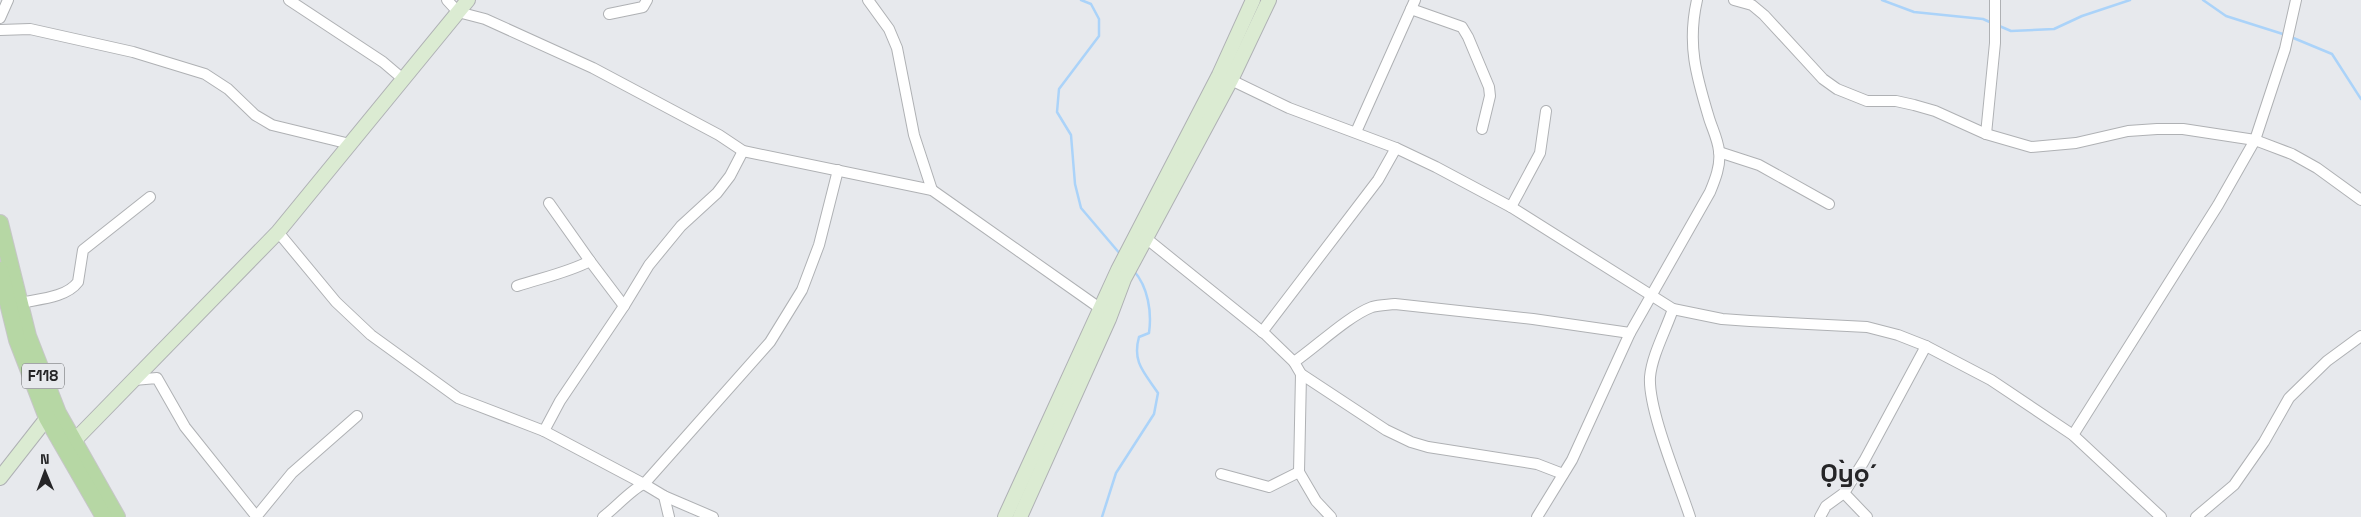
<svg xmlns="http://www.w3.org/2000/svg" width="2361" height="517" font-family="'Space Grotesk',sans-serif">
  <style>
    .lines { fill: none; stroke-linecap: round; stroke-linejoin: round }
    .stream { stroke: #abd3f9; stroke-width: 2.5 }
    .street-casing { stroke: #afb1b4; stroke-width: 12 }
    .secondary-casing { stroke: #afb1b4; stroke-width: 16 }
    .primary-casing { stroke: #c6c6c7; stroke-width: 18 }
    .street { stroke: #fff; stroke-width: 10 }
    .secondary { stroke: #dbebd2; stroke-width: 14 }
    .primary { stroke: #b6d7a4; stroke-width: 16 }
    .labels { text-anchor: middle; stroke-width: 5; stroke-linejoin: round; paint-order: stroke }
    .shield { fill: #e7e9ed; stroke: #5f6062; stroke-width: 1 }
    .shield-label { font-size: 15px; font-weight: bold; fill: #252527 }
    .town-label { font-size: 26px; font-weight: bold; fill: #252527; stroke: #e7e9ed }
  </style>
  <rect width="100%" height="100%" fill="#e7e9ed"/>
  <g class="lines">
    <g class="stream">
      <polyline points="1081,0 1091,4 1099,19 1099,36 1059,89 1057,112 1071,135 1075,184 1081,208 1121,255"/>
      <polyline points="1882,0 1914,12 1983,19 1992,23"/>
      <polyline points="2203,0 2226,16 2286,35"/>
      <polyline points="1997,25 2011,31 2054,29 2082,16 2130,0"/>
      <polyline points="2291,37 2332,54 2361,99"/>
      <path d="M1102,517L1116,473L1154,414L1158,393C1144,372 1132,362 1139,337L1149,333C1152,312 1148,287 1134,271"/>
    </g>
    <g class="street-casing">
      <g id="street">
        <polyline points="289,0 383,62 403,79"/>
        <polyline points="447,0 458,12 485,19 593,68 719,135 743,151 932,190 1101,309"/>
        <polyline points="868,0 889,29 897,48 914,135 932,190"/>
        <polyline points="1734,0 1752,5 1764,15 1823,79 1837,89 1867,101 1896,101 1914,105 1935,111 1986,134 2031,147 2076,143 2128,131 2157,129 2183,129 2255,140 2292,154 2317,168 2361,200"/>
        <polyline points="1411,9 1462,27 1468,37 1489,87 1490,96 1482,129"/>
        <polyline points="609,14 643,7 647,0"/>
        <polyline points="0,18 8,0"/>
        <polyline points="0,30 30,29 133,52 205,74 228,89 255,115 272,125 350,144"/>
        <polyline points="1231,80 1289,108 1396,148 1436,167 1511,207 1673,309 1722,319 1750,321 1867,327 1898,335 1926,346 1991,380 2073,435 2161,517"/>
        <polyline points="1356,132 1415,0"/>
        <polyline points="1986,134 1995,43 1995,0"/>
        <polyline points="1719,152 1759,165 1829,204"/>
        <polyline points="549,203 590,261"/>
        <polyline points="1511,207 1540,153 1546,111"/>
        <polyline points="278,232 336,302 371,335 458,398 544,431 644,484 664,496 713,517"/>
        <polyline points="1147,239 1265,334 1294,362 1301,374 1386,430 1411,442 1428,447 1537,464 1563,474"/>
        <path d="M517,286C541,278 567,273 590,261L624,306"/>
        <path d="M20,303C38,299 66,298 78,282L83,250L150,197"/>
        <path d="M1673,309C1666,330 1652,355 1650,377C1648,410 1679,483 1690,517"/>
        <polyline points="1262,332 1378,180 1396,148"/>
        <path d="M1294,362C1316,347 1348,316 1372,307C1379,305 1387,305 1395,304L1533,319L1630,333"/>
        <polyline points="1301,374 1299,472 1316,501 1331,517"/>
        <polyline points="134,380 157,378 185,427 256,516"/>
        <polyline points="544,431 560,401 624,306 649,265 681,226 717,193 730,176 743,151"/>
        <polyline points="2073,435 2218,205 2255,140 2285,49 2296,0"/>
        <polyline points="1221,474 1269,487 1299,472"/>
        <polyline points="1844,493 1867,517"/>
        <polyline points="664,496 669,517"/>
        <polyline points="256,517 292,473 357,416"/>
        <path d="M603,517C614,509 634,487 644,484L770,342L802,290L819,245L838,170"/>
        <path d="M1537,517L1572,460L1630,333L1710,192C1715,180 1721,165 1719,151C1718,140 1712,128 1709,118C1696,75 1687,44 1697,0"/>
        <polyline points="1820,517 1826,506 1844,493 1864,461 1926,346"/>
        <polyline points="2196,517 2234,485 2264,442 2289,398 2327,361 2361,336"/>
      </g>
    </g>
    <g class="secondary-casing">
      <g id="secondary">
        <polyline points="74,441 278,232 468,0"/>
        <polyline points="0,478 47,418"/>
        <polyline points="1005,517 1118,270 1219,75 1253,0"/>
        <polyline points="1020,517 1109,319 1124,279 1231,80 1269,0"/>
      </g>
    </g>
    <g class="primary-casing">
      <g id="primary">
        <polyline points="0,223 28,336 58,413 117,517"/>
        <polyline points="0,270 17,340 47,418 104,517"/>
      </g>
    </g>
    <use href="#street" class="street"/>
    <use href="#secondary" class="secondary"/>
    <use href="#primary" class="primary"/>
  </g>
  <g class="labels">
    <rect class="shield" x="22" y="363.5" width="42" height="25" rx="4"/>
    <g class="shield-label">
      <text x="43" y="381">F118</text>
    </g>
    <g class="town-label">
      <text x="1845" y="482">Ọ̀yọ́</text>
    </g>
  </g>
  <g transform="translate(45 472) rotate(359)" stroke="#e7e9ed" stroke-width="4" paint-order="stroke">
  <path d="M0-4L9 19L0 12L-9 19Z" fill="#252527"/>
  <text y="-8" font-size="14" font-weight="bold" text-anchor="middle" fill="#252527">N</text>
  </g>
</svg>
